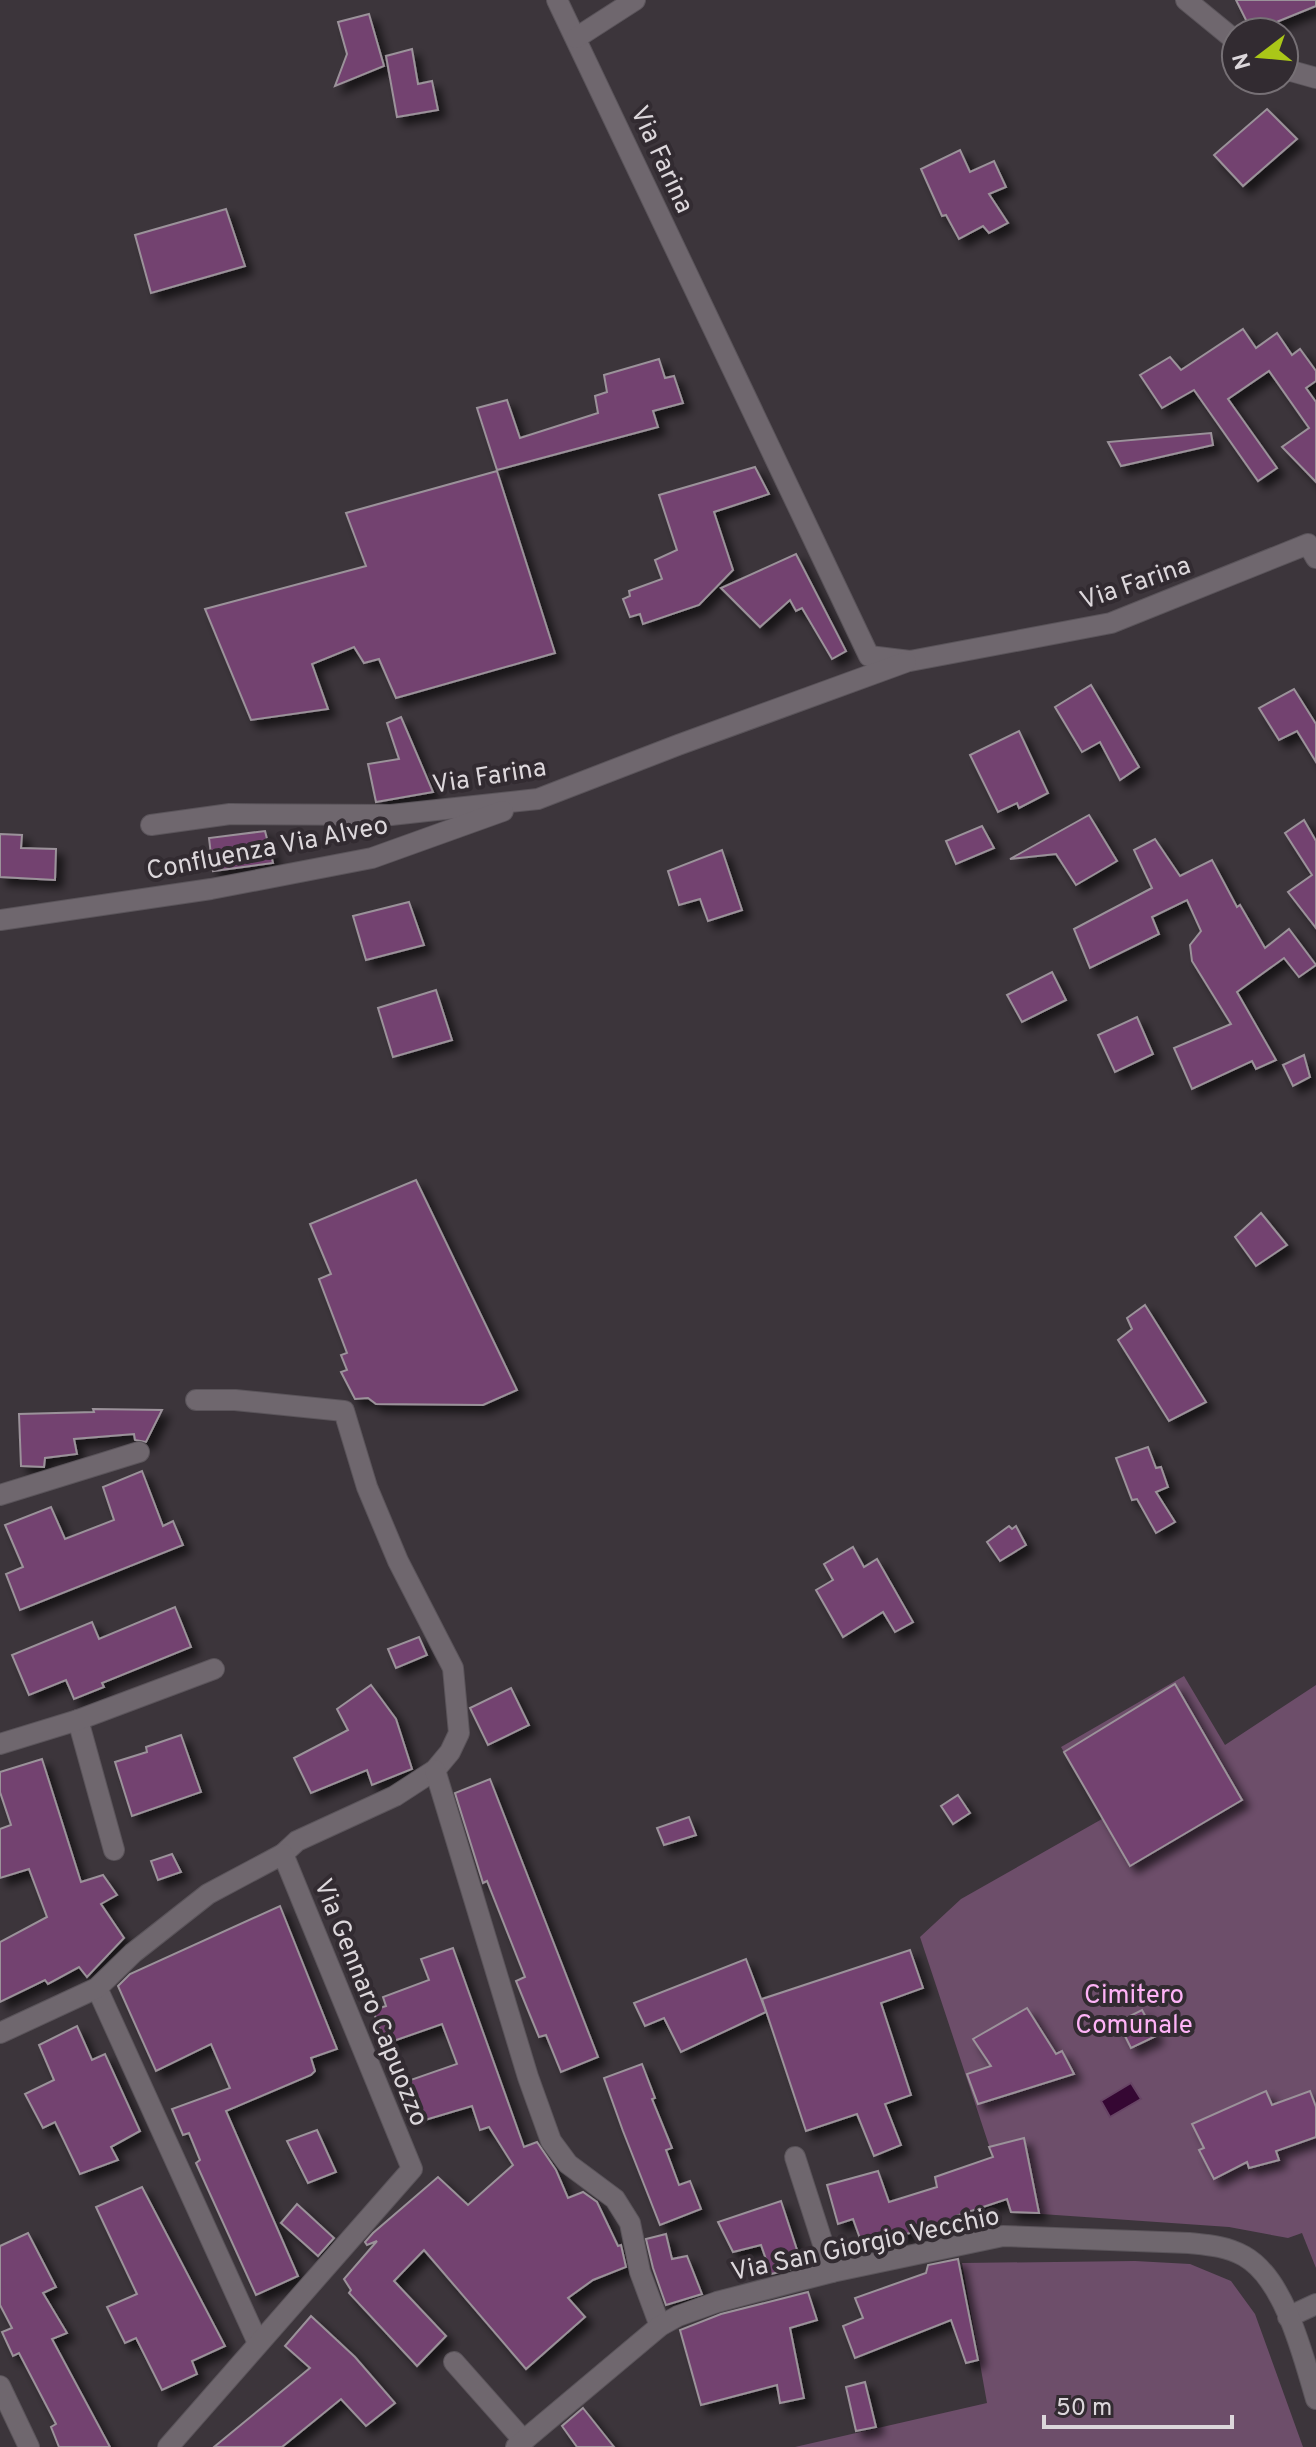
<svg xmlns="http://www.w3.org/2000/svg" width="1316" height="2447" font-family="Overpass,sans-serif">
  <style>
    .green { fill: #6d4e6a }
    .water { fill: #350733; stroke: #674565; stroke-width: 2 }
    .building { fill: #73426f; stroke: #9b929a; stroke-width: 2; filter: url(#shadow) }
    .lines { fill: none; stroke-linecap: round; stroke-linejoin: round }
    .minor-casing { stroke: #5a545a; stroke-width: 22 }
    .minor { stroke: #6f676e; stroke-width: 20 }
    .labels { text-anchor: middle; stroke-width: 8; stroke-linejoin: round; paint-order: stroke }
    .street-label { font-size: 26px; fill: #dcd7db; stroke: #322b31 }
    .park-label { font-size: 26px; fill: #feb3f7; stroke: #322b31 }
  </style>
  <defs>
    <filter id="shadow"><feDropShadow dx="7" dy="7" stdDeviation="4" flood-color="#0009"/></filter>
  </defs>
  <rect width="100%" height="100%" fill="#3c353b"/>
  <g class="green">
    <polygon points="1184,1676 1225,1745 1316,1685 1316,2268 1302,2233 1288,2238 1229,2227 1011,2212 920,1937 961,1899 1102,1819 1061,1747"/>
    <polygon points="1135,2261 1190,2264 1231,2281 1255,2314 1303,2447 795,2447 987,2403 962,2263"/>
  </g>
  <polygon class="water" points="1131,2083 1141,2099 1110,2117 1101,2101"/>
  <g class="building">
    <polygon points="1236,0 1316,0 1316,6 1252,32"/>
    <polygon points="369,14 384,66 335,86 347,54 338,22"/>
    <polygon points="412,49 418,84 432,81 438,110 397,117 386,56"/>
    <polygon points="1267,109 1297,139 1243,186 1214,155"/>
    <polygon points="960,150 970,172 994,161 1006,187 989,194 1008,223 989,233 983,226 959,239 946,215 942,216 921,169"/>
    <polygon points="226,209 245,266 151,293 135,235"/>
    <polygon points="1243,329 1256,348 1277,333 1292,355 1300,349 1316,371 1316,381 1306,388 1316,402 1316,482 1282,447 1309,428 1269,371 1228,399 1277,468 1258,481 1194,390 1162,408 1140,375 1170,357 1181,370"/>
    <polygon points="659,359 665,378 674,376 683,403 653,411 658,427 497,470 477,408 507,400 520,438 598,413 595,396 607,392 604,375"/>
    <polygon points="1211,433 1213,445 1121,466 1108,442"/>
    <polygon points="755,467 769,494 714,512 733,570 699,605 643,624 640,614 630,617 623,599 630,596 629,591 662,579 655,560 677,550 659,495"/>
    <polygon points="497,471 555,653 396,698 379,659 364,663 354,647 312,664 328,709 251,720 205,609 366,566 346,513"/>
    <polygon points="796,554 846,651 832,659 802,608 796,611 790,600 760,627 721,588"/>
    <polygon points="1091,685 1139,767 1120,780 1100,742 1082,752 1055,707"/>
    <polygon points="1294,689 1316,724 1316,762 1297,731 1279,740 1259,708"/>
    <polygon points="401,717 433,792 376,802 368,764 399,759 387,723"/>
    <polygon points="1019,731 1048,793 1019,808 1017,803 998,812 970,755"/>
    <polygon points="1089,815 1117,861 1076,885 1056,854 1010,859"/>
    <polygon points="1304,820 1316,841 1316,928 1288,892 1312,875 1285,833"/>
    <polygon points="982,826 994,848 956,864 946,841"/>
    <polygon points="265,831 273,863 213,871 209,838"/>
    <polygon points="0,834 22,835 21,848 56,849 55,880 0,877"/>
    <polygon points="1155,839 1180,876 1212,860 1237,907 1240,905 1265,948 1289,929 1316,965 1299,977 1284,958 1237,992 1276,1060 1256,1069 1252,1061 1192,1089 1174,1048 1231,1024 1192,961 1190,945 1201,931 1187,900 1152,917 1159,934 1090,968 1074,929 1152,888 1134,850"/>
    <polygon points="722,850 742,910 708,921 700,899 679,905 668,871"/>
    <polygon points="409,902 424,945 366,960 353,916"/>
    <polygon points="1052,972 1066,1000 1022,1022 1007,995"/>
    <polygon points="436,990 452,1040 393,1057 378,1008"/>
    <polygon points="1137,1017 1153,1054 1115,1072 1098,1035"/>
    <polygon points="1304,1055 1310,1077 1293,1086 1283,1065"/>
    <polygon points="416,1180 517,1390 483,1405 376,1404 368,1398 355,1399 341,1372 347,1370 341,1355 347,1353 319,1279 331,1274 310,1224"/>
    <polygon points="1261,1213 1287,1245 1256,1266 1235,1237"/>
    <polygon points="1145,1305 1206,1402 1169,1421 1118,1340 1132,1329 1127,1318"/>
    <polygon points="93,1409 162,1410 146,1442 135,1440 134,1434 74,1439 77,1454 45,1458 44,1467 21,1466 19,1414 94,1412"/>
    <polygon points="1148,1447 1156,1468 1161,1467 1168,1487 1156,1492 1175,1522 1156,1533 1137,1499 1132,1500 1116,1458"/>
    <polygon points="142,1471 163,1526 173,1521 183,1545 20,1610 6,1574 23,1567 5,1525 51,1507 65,1539 114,1520 103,1487"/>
    <polygon points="1009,1526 1012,1529 1016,1526 1026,1545 1000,1561 987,1542"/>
    <polygon points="853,1547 864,1567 877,1559 913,1622 895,1632 883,1612 843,1637 816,1590 833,1580 824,1564"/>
    <polygon points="175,1607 191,1647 102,1683 104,1687 74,1699 66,1680 29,1695 12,1655 92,1622 99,1639"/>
    <polygon points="419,1637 427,1655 396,1668 388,1649"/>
    <polygon points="1175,1684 1242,1800 1130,1866 1064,1752"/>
    <polygon points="371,1685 396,1719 412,1769 372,1785 367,1770 311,1793 294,1758 348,1730 337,1709"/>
    <polygon points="511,1688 529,1725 488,1745 470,1708"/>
    <polygon points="181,1735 201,1792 132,1816 115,1762 147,1752 146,1747"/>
    <polygon points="42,1759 81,1882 103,1875 117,1895 101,1904 124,1938 87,1977 79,1967 48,1984 45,1980 0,2002 0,1942 47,1917 29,1869 0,1878 0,1829 11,1825 0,1792 0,1772"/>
    <polygon points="490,1779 598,2057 561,2072 546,2035 539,2037 516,1981 525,1977 487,1881 483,1883 455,1793"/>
    <polygon points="958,1795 970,1813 953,1824 941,1806"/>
    <polygon points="689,1817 696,1835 664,1845 657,1828"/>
    <polygon points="172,1854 181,1872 158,1880 151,1861"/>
    <polygon points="280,1906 337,2049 311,2058 315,2071 311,2075 226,2111 298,2276 256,2295 196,2163 200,2160 189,2133 183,2135 172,2109 230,2088 211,2044 156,2071 118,1986 130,1974"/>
    <polygon points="453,1948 524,2147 537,2142 556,2170 568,2198 583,2192 597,2202 618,2246 621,2245 626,2267 593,2280 568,2298 585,2317 526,2369 424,2250 394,2281 446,2336 417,2366 349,2293 351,2290 344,2279 377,2241 367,2245 365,2242 373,2233 438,2177 468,2205 513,2165 489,2127 480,2130 472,2106 425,2120 423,2114 411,2118 399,2084 457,2064 442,2024 385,2044 373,2010 386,2006 383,1997 429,1980 421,1959"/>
    <polygon points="910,1950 923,1988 881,2003 911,2095 885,2104 901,2145 874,2156 857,2114 806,2131 762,1999"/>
    <polygon points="746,1959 766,2012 681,2052 664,2018 645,2026 634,2003"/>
    <polygon points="1027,2008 1056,2054 1062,2051 1074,2074 978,2104 967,2074 991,2066 973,2039"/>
    <polygon points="1142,2010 1156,2036 1131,2048 1118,2022"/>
    <polygon points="77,2026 92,2060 105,2054 140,2131 111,2147 118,2160 80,2174 55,2122 43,2128 25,2094 54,2080 39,2045"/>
    <polygon points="642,2064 655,2098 652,2099 672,2148 666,2150 679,2185 690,2181 701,2209 660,2225 623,2131 604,2078"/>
    <polygon points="1266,2091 1272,2105 1310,2091 1316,2107 1316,2137 1276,2151 1279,2160 1249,2168 1247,2162 1214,2179 1199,2150 1204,2148 1192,2124"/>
    <polygon points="317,2130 336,2172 308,2183 287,2141"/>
    <polygon points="1024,2138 1039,2213 1011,2212 1007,2199 956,2216 959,2230 953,2233 934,2237 936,2227 862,2244 853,2219 838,2224 827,2185 878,2171 889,2202 937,2187 935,2177 993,2157 989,2147"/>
    <polygon points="142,2187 225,2346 192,2361 197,2374 162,2390 136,2338 125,2343 107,2307 137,2294 96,2207"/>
    <polygon points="781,2201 800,2259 800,2267 771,2274 761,2245 733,2252 718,2222"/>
    <polygon points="297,2204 334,2238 318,2256 281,2223"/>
    <polygon points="28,2233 56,2287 43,2293 67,2333 52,2339 110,2447 59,2447 51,2427 56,2424 19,2353 13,2356 2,2332 12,2328 0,2305 0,2246"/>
    <polygon points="666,2234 672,2259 687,2256 702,2294 666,2305 653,2268 646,2239"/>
    <polygon points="958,2259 978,2360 966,2363 951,2320 855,2358 843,2326 863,2318 855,2298 926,2273 928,2265"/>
    <polygon points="808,2292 817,2320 790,2328 804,2398 780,2403 777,2385 701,2405 680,2330 721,2314"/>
    <polygon points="311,2316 355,2357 395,2403 366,2426 341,2399 282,2447 214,2447 310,2368 285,2346"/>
    <polygon points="865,2382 876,2427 856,2431 846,2387"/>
    <polygon points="583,2408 614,2447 577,2447 562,2426"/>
  </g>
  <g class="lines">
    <g class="minor-casing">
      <g id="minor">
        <polyline points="557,0 869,656 910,661 1111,623 1308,544 1316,558"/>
        <polyline points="1186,0 1236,41"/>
        <polyline points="576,38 635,0"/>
        <polyline points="1284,69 1316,78"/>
        <polyline points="151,825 230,814 391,815 538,799 678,745 906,662"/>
        <polyline points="0,920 211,889 372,858 503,811"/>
        <polyline points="196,1400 235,1400 344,1411 367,1487 398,1561 453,1668 459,1733 450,1752 435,1770 395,1796 297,1841 283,1854"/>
        <polyline points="0,1495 139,1452"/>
        <polyline points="78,1720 114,1850"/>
        <polyline points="0,1744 78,1720 214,1669"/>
        <polyline points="435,1770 528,2077 551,2141 568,2164 615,2199 630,2223 640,2272 660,2326"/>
        <polyline points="97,1988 258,2343"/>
        <polyline points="0,2033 97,1988 133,1953 208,1894 283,1854 412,2169 168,2447"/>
        <polyline points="795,2157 832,2272"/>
        <polyline points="1288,2317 1316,2304"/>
        <polyline points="454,2362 524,2441"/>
        <polyline points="0,2386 29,2447"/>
        <path d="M516,2447L660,2326L678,2316L717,2302L832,2272L1003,2236L1189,2243C1208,2245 1226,2246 1244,2256C1285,2279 1303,2356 1316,2399"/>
      </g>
    </g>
    <use href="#minor" class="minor"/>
  </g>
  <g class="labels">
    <g class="street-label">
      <text transform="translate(663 159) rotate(65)" y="9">Via Farina</text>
      <text transform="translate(1135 582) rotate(-19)" y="9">Via Farina</text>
      <text transform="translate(489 775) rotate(-9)" y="9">Via Farina</text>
      <text transform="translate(267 847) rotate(-11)" y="9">Confluenza Via Alveo</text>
      <text transform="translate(372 2002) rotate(68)" y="9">Via Gennaro Capuozzo</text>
      <text transform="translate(865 2243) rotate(-12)" y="9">Via San Giorgio Vecchio</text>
    </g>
    <g class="park-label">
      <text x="1134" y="2003">Cimitero<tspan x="1134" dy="30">Comunale</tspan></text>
    </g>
  </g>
  <g transform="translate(1260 56) rotate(254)"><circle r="38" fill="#322b31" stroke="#767075" stroke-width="2"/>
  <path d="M0-6L14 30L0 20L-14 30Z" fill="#aac718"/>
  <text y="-12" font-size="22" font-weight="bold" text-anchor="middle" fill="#dcd7db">N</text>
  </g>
  <path d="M1044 2415v12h188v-12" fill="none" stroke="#dcd7db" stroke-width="4"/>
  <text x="1056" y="2415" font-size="24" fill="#dcd7db" stroke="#322b31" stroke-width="6" paint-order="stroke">50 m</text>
</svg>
